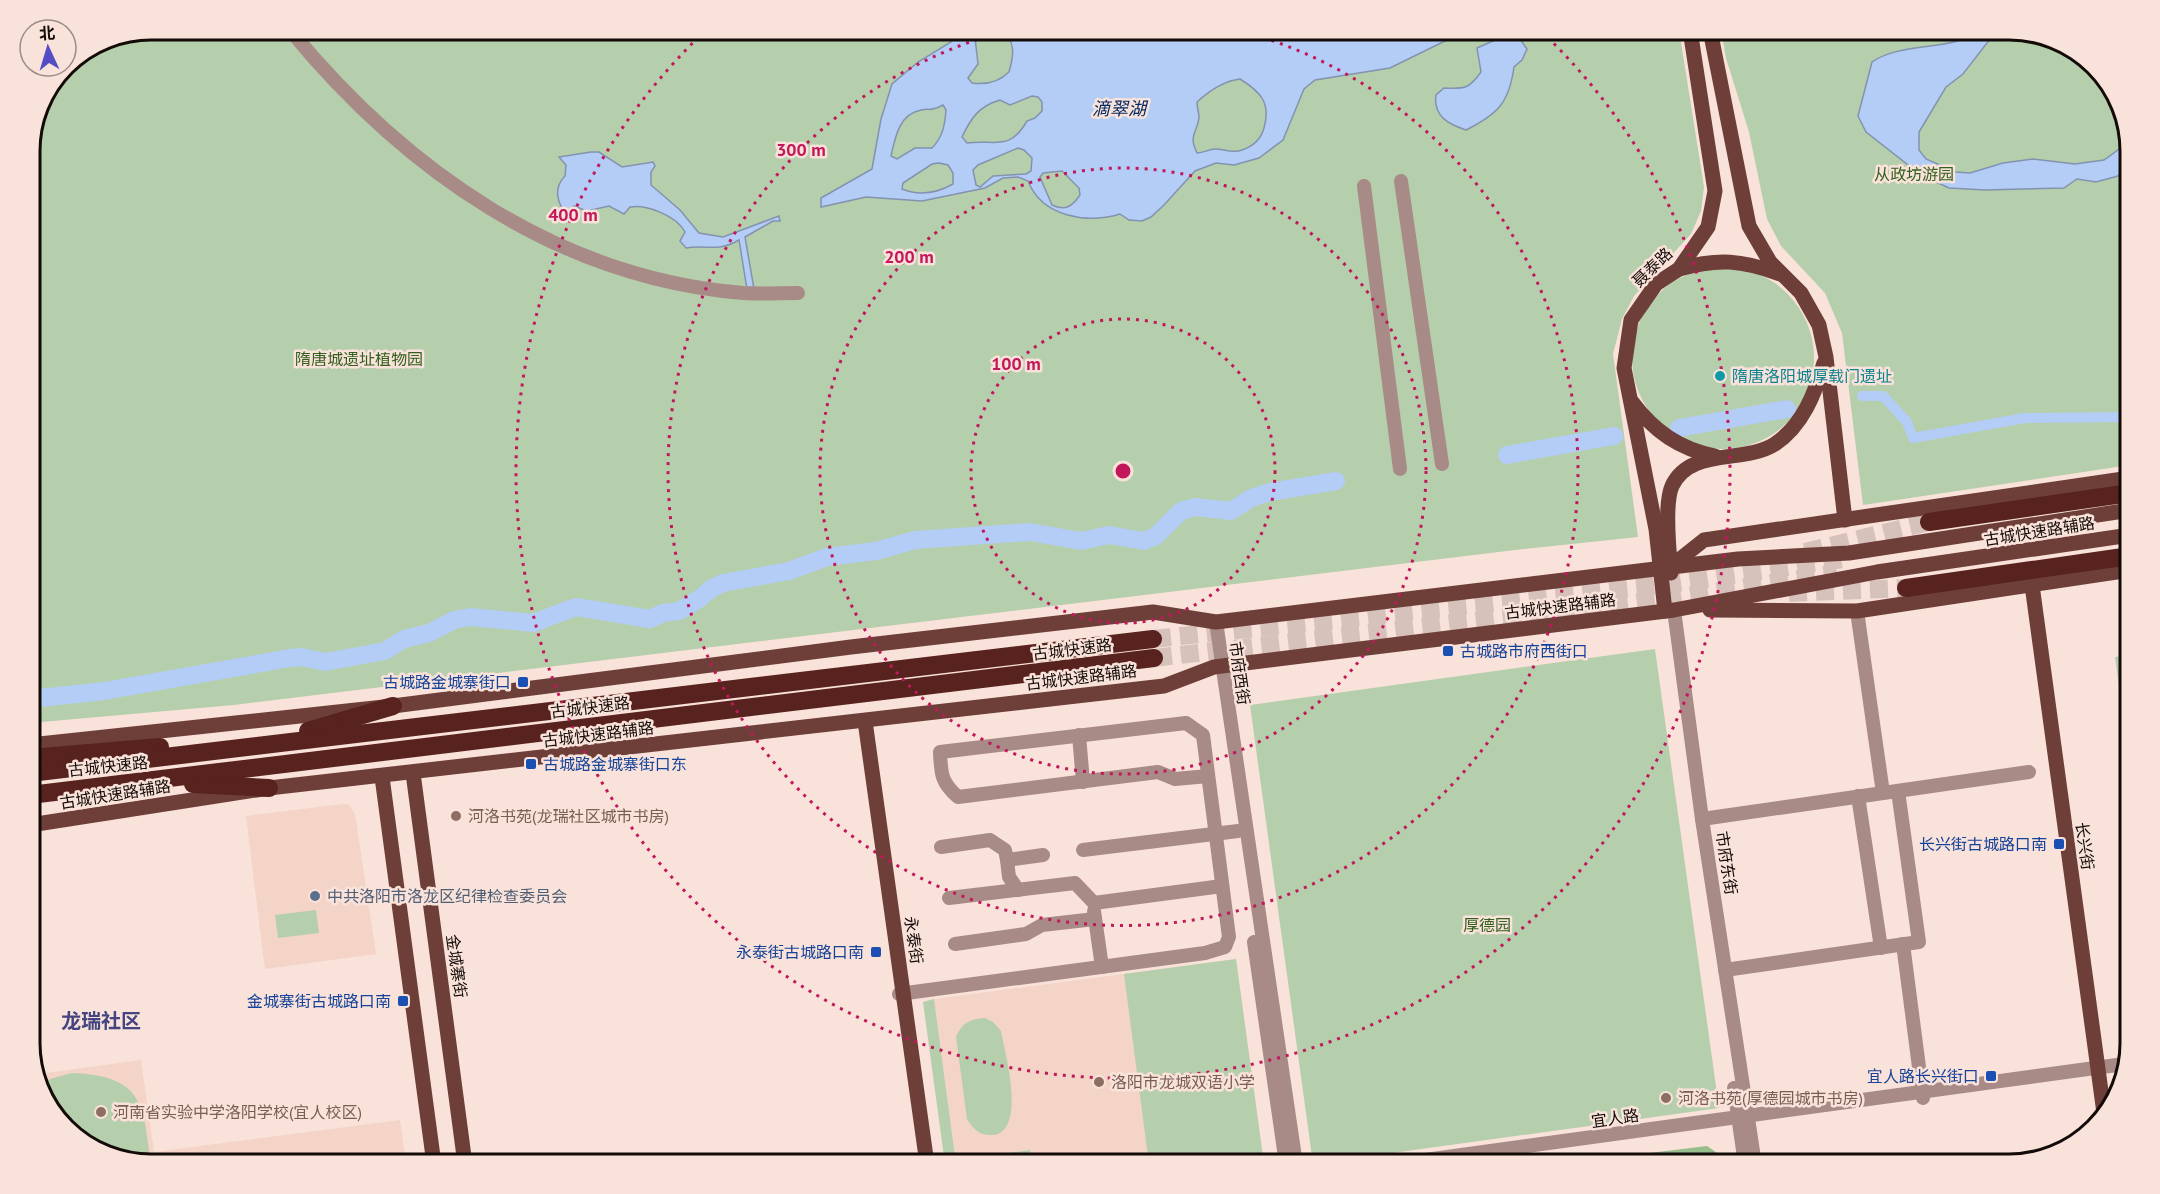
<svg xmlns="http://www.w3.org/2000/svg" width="2160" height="1194" font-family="'PT Sans','Noto Sans SC',sans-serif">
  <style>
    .built { fill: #f3d4c7 }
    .green { fill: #b5ceac }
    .forest { fill: #97bd8b }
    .water { fill: #b3cdf6; stroke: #8393af; stroke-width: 1.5; fill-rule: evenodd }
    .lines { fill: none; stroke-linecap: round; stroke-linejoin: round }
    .canal { stroke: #b3cdf6; stroke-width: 10 }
    .river { stroke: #b3cdf6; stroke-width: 18 }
    .highway-tunnel { stroke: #d6c2ba; stroke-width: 18; stroke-dasharray: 18 9; stroke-linecap: butt }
    .minor { stroke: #a88b87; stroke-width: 14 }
    .major { stroke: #6e3f39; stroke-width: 15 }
    .highway { stroke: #58231e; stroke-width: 18 }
    .ring { fill: none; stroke: #c2185b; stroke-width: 3; stroke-dasharray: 3 6 }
    .culture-dot { fill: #0f9aa8; stroke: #f9e2d9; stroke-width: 2 }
    .transit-dot { fill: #1a4fb4; stroke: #f9e2d9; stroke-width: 2 }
    .education-dot { fill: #8d6e63; stroke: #f9e2d9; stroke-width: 2 }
    .service-dot { fill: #5c6f8a; stroke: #f9e2d9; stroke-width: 2 }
    .labels { text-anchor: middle; stroke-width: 5; stroke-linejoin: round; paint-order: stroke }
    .park-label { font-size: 16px; fill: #32611f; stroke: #f9e2d9 }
    .street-label { font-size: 16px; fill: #130b08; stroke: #f9e2d9 }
    .culture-label { font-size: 16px; fill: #0d838f; stroke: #f9e2d9; text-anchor: start }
    .transit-label { font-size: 16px; fill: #164399; stroke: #f9e2d9; text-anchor: end }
    .education-label { font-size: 16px; fill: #785e54; stroke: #f9e2d9; text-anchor: start }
    .service-label { font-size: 16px; fill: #4e5e75; stroke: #f9e2d9; text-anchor: start }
    .water-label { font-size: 18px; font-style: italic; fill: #022962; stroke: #f9e2d9 }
    .quarter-label { font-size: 20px; font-weight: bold; fill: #434481; stroke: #f9e2d9 }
    .rim { fill: none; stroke: #130b08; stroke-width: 3 }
    .centre { fill: #c2185b; stroke: #f9e2d9; stroke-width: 3 }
    .ring-label { font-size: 18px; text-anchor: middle; font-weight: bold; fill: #c2185b; stroke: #f9e2d9; stroke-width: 5; stroke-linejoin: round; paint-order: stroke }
  </style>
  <rect width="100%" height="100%" fill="#f9e2d9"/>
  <g class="built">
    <polygon points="343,804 349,805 355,814 376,954 265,969 246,816"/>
    <polygon points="1236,959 1264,1164 956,1164 934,999"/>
    <polygon points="141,1060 154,1152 400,1120 406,1164 152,1164 91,1148 46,1103 38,1074"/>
  </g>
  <g class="green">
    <polygon points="152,30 1679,30 1704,187 1701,211 1691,234 1634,296 1622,319 1613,354 1638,537 1515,550 234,705 30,723 30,144 39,105 66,66 106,39"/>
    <polygon points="1721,30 2008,30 2069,46 2110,84 2130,144 2130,465 1863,505 1842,333 1825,293 1781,246 1767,219 1749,132 1726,58"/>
    <circle cx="1723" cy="358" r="91"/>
    <polygon points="1655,649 1719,1108 1313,1164 1250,705"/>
    <polygon points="2130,655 2130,770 2115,657"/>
    <polygon points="316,910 319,933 278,938 275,915"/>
    <polygon points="1236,959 1264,1164 1149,1164 1124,974"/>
    <polygon points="934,999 956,1164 945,1164 923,1002"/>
    <path d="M985,1018L993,1022L1001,1031C1005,1053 1027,1131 993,1135C980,1136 973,1129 967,1119L956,1037C962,1023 970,1019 985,1018Z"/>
    <path d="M72,1073C143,1076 143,1103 151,1164L91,1148L46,1103L41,1085L50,1079Z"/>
    <polygon points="1030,1150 1031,1164 1009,1164 1008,1153"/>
  </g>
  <polygon class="forest" points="1707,1146 1726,1159 1727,1164 1584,1164 1584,1161"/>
  <g class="water">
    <path d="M959,30H988L975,38L978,64L968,78L972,83C986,85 999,82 1009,72C1014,55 1016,41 1001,30H1477V33L1467,38L1453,37L1390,68L1315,80L1304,89L1283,140L1259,158L1234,165L1216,163L1195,171L1164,205L1151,217L1142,221L1129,220L1120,214C1087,224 1042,217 1028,181L1018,177L1003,178L985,188L922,201L866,197L821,207V198L872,169L881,119L892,84L918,62L951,42ZM1240,79C1261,92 1271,103 1264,128C1261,139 1254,146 1242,150C1232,154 1225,149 1215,149C1209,149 1204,153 1197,153C1188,134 1197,134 1199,118C1199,112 1197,108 1197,102C1209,91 1223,81 1240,79ZM1032,96L1038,97L1042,102V111L1035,118L1027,121C1009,152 996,139 967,143L962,137C971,118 979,106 1000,100L1010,105ZM943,105L946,110C945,124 943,137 932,148H915L897,159L891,156C895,138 899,114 921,110C931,108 930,112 943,105ZM1018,148L1024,150L1032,158L1031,171L1026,174L993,176L980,187L976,185L973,170L978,165ZM939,163L948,165L953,173V184C937,193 919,196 902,189L903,183L932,164ZM1062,171L1079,188L1080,195C1072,207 1065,211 1052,205L1040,177L1043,173Z"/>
    <path d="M1981,30H2008L2031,36L2001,34L1990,39L1963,74L1946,87L1919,132V150L1926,159L1956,172L1970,173L2003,163L2033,159L2075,164L2104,160L2129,142L2130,164L2118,176L2096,182L2077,179L2064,188L1985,190L1949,188L1921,175L1866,132L1858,116L1872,62C1902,41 1953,52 1981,30Z"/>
    <path d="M1509,39H1520L1527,49L1522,60L1514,67C1509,103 1498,114 1466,130C1448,124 1433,116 1436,95L1444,88C1465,89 1469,89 1481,72L1477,48L1495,40Z"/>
    <path d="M591,152H599L622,167L653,162L655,166L651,172V185L680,210L699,233L723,237L779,216L780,221H773L745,237L754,289H747L739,240C717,253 706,244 686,248L680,241L685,232C677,216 646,204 630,207L624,214L609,206L587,211L574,206L566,212L563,210C556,198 555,186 565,176L566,165L559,157Z"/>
  </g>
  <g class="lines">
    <polyline class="canal" points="1862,396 1883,396 1907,422 1913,438 2025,418 2130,417"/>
    <g class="river">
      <polyline points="1679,428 1787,409"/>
      <polyline points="1507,455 1614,436"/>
      <polyline points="30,699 104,691 290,658 302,657 325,662 385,651 404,639 429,633 454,620 471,617 533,623 576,607 650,619 663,613 679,611 699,599 712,588 723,583 789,571 827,557 876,551 915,540 1030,532 1081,541 1109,535 1144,541 1156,536 1181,511 1195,507 1231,511 1251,498 1270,492 1336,481"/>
    </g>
    <g class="highway-tunnel">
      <polyline points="1805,552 1929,522"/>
      <polyline points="1789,593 1906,588"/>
      <polyline points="1153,639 1677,583 1843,559"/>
      <polyline points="1154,658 1680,597 1837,573"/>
    </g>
    <g class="minor">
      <path d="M290,30C405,170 558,278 743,293C761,294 780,293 798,293"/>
      <polyline points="1401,181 1442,464"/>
      <polyline points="1364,186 1400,469"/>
      <polyline points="1674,610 1702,819 1755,1164"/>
      <polyline points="1857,611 1883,793"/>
      <polyline points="1216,622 1296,1164"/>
      <polyline points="1079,735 1083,782"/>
      <polyline points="1858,796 1881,948"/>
      <polyline points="1702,819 2029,772"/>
      <polyline points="941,847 990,840 1005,850 1007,860 1043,855"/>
      <polyline points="1083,850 1238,831"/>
      <polyline points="1007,860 1009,877 1018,890"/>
      <polyline points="949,898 1075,883 1094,903 1222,886"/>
      <polyline points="1094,911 1102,967"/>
      <polyline points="1254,942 1286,1164"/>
      <polyline points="955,944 1026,934 1042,925 1095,919"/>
      <polyline points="1903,944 1923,1098"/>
      <polyline points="1725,970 1919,942 1898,791"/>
      <path d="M899,994L1205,953L1225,947L1229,937L1203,735L1186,723L940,752C941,774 941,782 958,797L1158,772L1175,779L1208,776"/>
      <polyline points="1734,1088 1745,1164"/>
      <polyline points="1396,1164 2124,1064"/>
    </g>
    <g class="major">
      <polyline points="1710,30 1749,226 1770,262 1801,293 1819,325 1826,357 1845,520"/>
      <path d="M1679,269C1718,258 1742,260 1780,274"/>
      <path d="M1632,402C1654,431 1679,449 1715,456"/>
      <polyline points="1670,567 1704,540 2130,478"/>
      <path d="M1671,573C1669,552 1664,504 1672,486C1690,447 1744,464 1775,444C1803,425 1815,393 1824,363"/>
      <polyline points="2032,585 2104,1113"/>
      <polyline points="1710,610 1857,611 2130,570"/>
      <polyline points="1665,611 1656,529 1624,368 1631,320 1656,284 1679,269 1708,227 1715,191 1690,30"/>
      <polyline points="865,721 927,1164"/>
      <polyline points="30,745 393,706 851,647 1153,612 1216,622 1738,559 1849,553 2130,510"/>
      <polyline points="413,773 465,1164"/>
      <polyline points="382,777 434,1164"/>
      <polyline points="30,825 269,788 1164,686 1214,667 1674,610 1877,572 2130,535"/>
    </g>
    <g class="highway">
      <polyline points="1929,522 2130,493"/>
      <polyline points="1906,588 2130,556"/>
      <polyline points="308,731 393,706"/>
      <polyline points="30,758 160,747"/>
      <polyline points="30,773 1153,639"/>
      <polyline points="193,784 269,788"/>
      <polyline points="30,795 1154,658"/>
    </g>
  </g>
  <g class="ring">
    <circle cx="1123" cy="471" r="152"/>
    <circle cx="1123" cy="471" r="303"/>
    <path d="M1237 30A455 455 0 1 1 1009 30"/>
    <path d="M1541 31A607 607 0 1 1 705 31"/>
  </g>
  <circle class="culture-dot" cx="1720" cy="376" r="6"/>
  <g class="transit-dot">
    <rect x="1442" y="645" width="12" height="12" rx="3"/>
    <rect x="517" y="676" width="12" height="12" rx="3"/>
    <rect x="525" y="758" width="12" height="12" rx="3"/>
    <rect x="2053" y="838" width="12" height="12" rx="3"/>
    <rect x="870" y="946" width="12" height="12" rx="3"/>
    <rect x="397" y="995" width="12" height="12" rx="3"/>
    <rect x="1985" y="1070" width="12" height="12" rx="3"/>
  </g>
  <g class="education-dot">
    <circle cx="456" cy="816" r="6"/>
    <circle cx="1099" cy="1082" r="6"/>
    <circle cx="1666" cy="1098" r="6"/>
    <circle cx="101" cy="1112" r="6"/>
  </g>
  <circle class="service-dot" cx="315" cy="896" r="6"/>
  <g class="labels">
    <g class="park-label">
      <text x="1914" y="180">从政坊游园</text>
      <text x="359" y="365">隋唐城遗址植物园</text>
      <text x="1487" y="931">厚德园</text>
    </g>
    <g class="street-label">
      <text transform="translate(1652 267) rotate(-44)" y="6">聂泰路</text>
      <text transform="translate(2039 531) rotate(-9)" y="6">古城快速路辅路</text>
      <text transform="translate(1560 606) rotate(-7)" y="6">古城快速路辅路</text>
      <text transform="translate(1072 649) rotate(-7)" y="6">古城快速路</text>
      <text transform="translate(1240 673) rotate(82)" y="6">市府西街</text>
      <text transform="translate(1081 677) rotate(-7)" y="6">古城快速路辅路</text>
      <text transform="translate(590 707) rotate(-7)" y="6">古城快速路</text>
      <text transform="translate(598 734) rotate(-7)" y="6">古城快速路辅路</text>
      <text transform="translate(108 766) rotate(-6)" y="6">古城快速路</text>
      <text transform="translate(115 794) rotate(-9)" y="6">古城快速路辅路</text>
      <text transform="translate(2085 846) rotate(82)" y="6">长兴街</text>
      <text transform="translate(1727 863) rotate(81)" y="6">市府东街</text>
      <text transform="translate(914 940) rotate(82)" y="6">永泰街</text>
      <text transform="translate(457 966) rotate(82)" y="6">金城寨街</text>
      <text transform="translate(1615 1118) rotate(-8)" y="6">宜人路</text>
    </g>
    <g class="culture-label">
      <text x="1732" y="382">隋唐洛阳城厚载门遗址</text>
    </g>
    <g class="transit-label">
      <text x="1460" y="657" text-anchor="start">古城路市府西街口</text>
      <text x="511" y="688">古城路金城寨街口</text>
      <text x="543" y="770" text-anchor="start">古城路金城寨街口东</text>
      <text x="2047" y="850">长兴街古城路口南</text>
      <text x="864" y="958">永泰街古城路口南</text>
      <text x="391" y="1007">金城寨街古城路口南</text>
      <text x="1979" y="1082">宜人路长兴街口</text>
    </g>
    <g class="education-label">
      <text x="468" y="822">河洛书苑(龙瑞社区城市书房)</text>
      <text x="1111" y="1088">洛阳市龙城双语小学</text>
      <text x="1678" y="1104">河洛书苑(厚德园城市书房)</text>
      <text x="113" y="1118">河南省实验中学洛阳学校(宜人校区)</text>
    </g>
    <g class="service-label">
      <text x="327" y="902">中共洛阳市洛龙区纪律检查委员会</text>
    </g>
    <g class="water-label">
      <text x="1119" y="115">滴翠湖</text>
    </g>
    <g class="quarter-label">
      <text x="101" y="1028">龙瑞社区</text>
    </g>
  </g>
  <path d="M0 0H2160V1194H0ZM151 40H2009A111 111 0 0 1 2120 151V1043A111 111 0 0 1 2009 1154H151A111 111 0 0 1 40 1043V151A111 111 0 0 1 151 40Z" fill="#f9e2d9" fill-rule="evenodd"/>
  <path class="rim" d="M151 40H2009A111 111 0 0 1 2120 151V1043A111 111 0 0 1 2009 1154H151A111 111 0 0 1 40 1043V151A111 111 0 0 1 151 40Z"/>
  <circle cx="1123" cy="471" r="9" class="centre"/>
  <g class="ring-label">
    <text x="801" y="156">300 m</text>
    <text x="573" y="221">400 m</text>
    <text x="909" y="263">200 m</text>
    <text x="1016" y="370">100 m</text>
  </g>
  <g transform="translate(48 48) rotate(356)"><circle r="28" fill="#f9e2d9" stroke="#9d8c85" stroke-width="1.5"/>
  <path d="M0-4.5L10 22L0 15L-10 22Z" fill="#554dc5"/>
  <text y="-9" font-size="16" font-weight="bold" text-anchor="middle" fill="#130b08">北</text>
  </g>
</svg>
